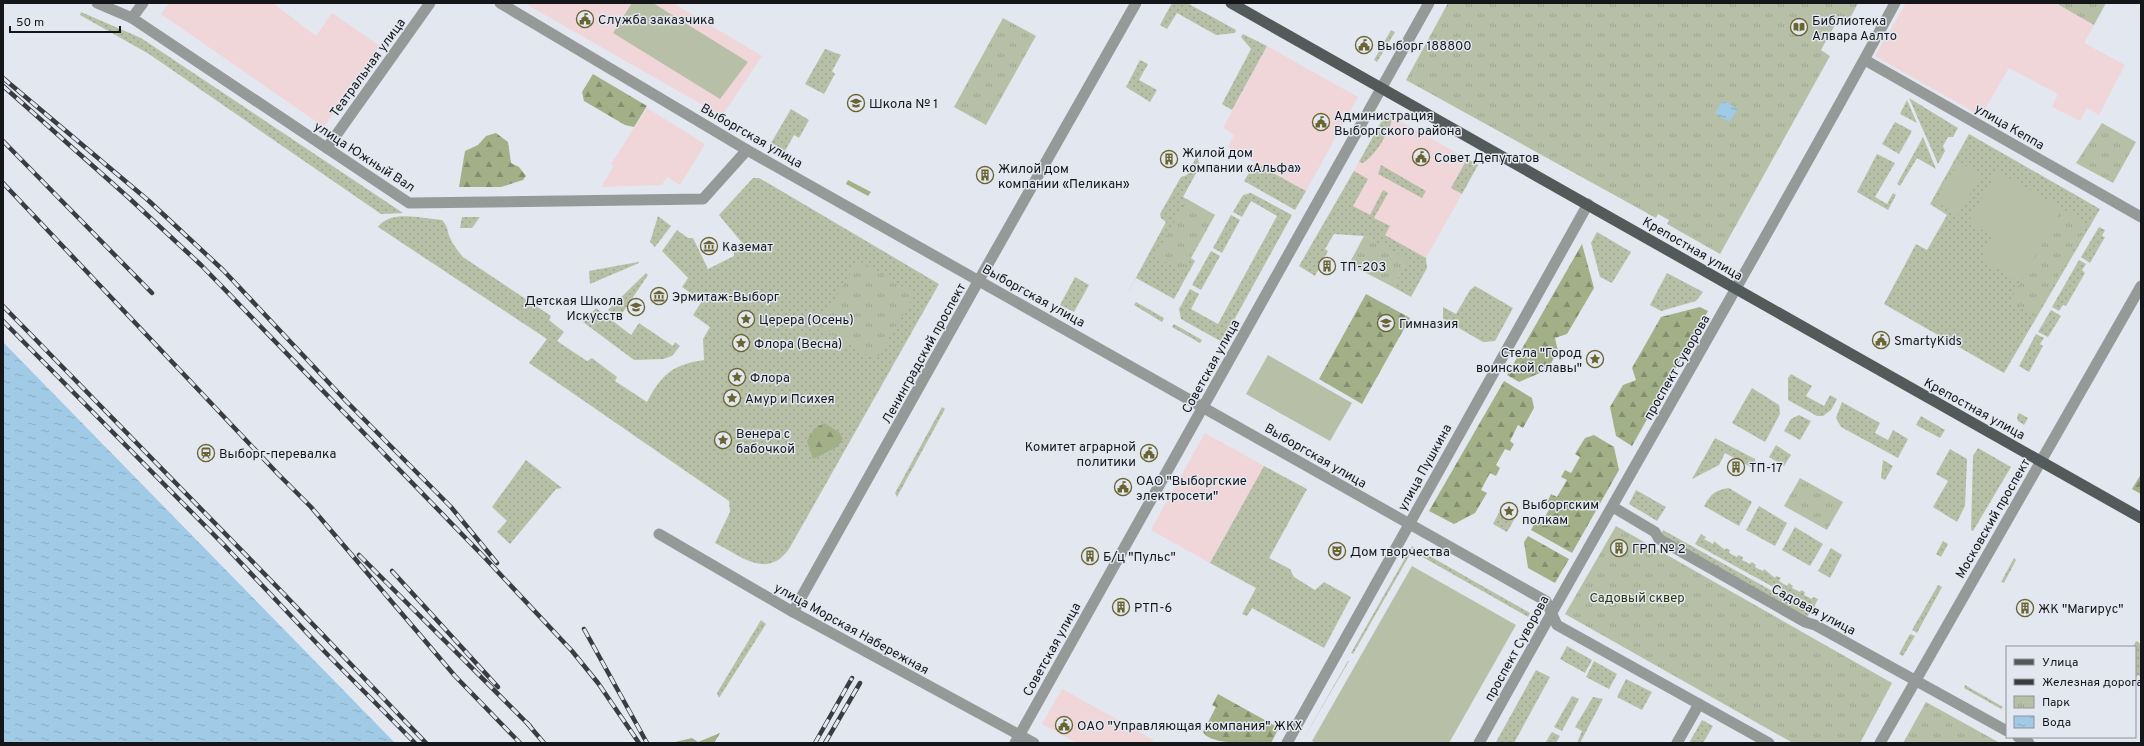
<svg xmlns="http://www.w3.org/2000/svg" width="2144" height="746" font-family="Overpass,sans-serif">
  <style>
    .commercial { fill: #f0d6d8 }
    .grass { fill: url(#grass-dots) }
    .forest { fill: url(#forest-firs) }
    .park { fill: url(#park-tufts) }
    .pitch { fill: #b7c0a7 }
    .water { fill: url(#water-ripples) }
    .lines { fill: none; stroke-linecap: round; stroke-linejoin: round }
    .minor { stroke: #959a99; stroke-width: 11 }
    .tertiary { stroke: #959a99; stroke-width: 11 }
    .primary { stroke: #525b59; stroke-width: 11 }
    .rail-casing { stroke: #3b3c40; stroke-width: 4.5 }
    .rail { stroke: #e3e7f0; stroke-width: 3; stroke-dasharray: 9; stroke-linecap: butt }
    .labels { text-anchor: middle; stroke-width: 3; stroke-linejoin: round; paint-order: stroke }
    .poi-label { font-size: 13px; fill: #151619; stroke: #e3e7f0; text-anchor: start }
    .street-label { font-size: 13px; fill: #151619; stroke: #e3e7f0 }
    .park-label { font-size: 13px; fill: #2c3809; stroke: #e3e7f0 }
  </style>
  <defs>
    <pattern id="grass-dots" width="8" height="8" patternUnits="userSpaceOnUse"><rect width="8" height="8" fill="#b7c0a7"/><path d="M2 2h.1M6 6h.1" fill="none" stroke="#9ca48f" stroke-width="1.8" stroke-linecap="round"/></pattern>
    <pattern id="forest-firs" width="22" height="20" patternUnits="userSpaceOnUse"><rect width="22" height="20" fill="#a2b088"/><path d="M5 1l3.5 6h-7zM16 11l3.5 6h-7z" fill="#838e6e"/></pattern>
    <pattern id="park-tufts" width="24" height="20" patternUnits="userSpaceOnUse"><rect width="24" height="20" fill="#b7c0a7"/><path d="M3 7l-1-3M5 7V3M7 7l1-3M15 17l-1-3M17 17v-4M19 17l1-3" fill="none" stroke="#9ca48f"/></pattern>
    <pattern id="water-ripples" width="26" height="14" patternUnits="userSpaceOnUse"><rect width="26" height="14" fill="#a0cae5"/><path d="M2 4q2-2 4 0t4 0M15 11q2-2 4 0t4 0" fill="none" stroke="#89adc4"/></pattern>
  </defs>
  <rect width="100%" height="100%" fill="#e3e7f0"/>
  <g class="commercial">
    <polygon points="169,3 273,3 316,36 332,13 380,46 324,127 161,14"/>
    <polygon points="524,3 673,3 762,56 722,116"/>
    <polygon points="1906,3 2059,3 2060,5 2094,25 2084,43 2125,65 2099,115 2087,108 2080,121 2052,107 2058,94 2009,68 1981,116 1875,56"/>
    <polygon points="1267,46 1358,97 1306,191 1231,149 1228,147 1234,135 1223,128"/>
    <polygon points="647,108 705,144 680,185 667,177 662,185 601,187 614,166 611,164"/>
    <polygon points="1386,113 1478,165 1426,258 1334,206"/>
    <polygon points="1205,433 1264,466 1210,563 1151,530 1170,495 1180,500 1181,497 1172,492"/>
    <polygon points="1062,689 1064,690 1154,740 1152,743 1077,743 1042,724"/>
  </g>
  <g class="grass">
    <polygon points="1172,3 1187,3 1236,30 1235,33 1216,35 1177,13 1167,29 1160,25"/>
    <polygon points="81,12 141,38 403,213 381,214 149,54 80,15"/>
    <polygon points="1391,30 1395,32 1377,62 1374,60"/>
    <polygon points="1243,34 1267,46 1232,110 1222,104 1251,49 1241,37"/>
    <polygon points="825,49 841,55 832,71 835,74 824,94 805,84"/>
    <polygon points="1140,60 1148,64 1139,80 1157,90 1150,102 1126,87"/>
    <polygon points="1909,98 1958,128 1953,137 1948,137 1943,146 1945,151 1938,164"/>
    <polygon points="1907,100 1917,123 1900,114"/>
    <polygon points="791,109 809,120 799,138 794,135 785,151 771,143"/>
    <path d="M1386,113L1393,117C1388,133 1377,154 1363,163L1359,162Z"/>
    <polygon points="1895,122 1912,131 1899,154 1882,144"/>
    <polygon points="1969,134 2100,209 2004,373 1884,304 1916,244 1927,250 1947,215 1930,204"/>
    <polygon points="1923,137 1936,169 1917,158 1900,186 1897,184"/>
    <polygon points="1877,154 1895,163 1875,197 1887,204 1893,193 1896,195 1888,210 1857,192"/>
    <polygon points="1197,156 1200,166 1183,197 1215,215 1191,258 1195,261 1174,299 1136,278 1126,296 1166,222 1161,218 1160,214 1181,177 1187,175"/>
    <polygon points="1467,159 1478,165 1462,194 1451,188"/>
    <polygon points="1255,163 1306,191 1295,210 1244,181"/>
    <polygon points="1381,165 1426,191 1422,198 1378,174"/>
    <polygon points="1354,171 1368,179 1353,206 1370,215 1383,190 1388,193 1374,218 1390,226 1385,235 1426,258 1427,268 1411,297 1393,287 1407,260 1364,236 1334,234 1325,249 1328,251 1315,276 1299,266"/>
    <path d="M753,178H759L773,186L939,284L789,549C767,580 741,556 715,543L730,512L729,501L529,363L547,339L378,227C391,209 423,219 442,220C448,226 447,231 450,238C453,245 458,251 463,257L551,316L549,320L564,332L557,341L587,361L592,358L617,377L615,381L647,402C662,374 672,365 704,360L703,339L710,327L693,315L702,301L682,287L688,278L662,251L677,230L688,238H693L708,269L734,256V250L743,244L719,215Z"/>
    <polygon points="1251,193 1292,215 1222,342 1181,319 1179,309 1190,289 1199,294 1191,309 1218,324 1277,216 1251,201 1242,217 1233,212 1243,195"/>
    <polygon points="1231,215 1240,220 1222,253 1213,248"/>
    <polygon points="658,216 671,226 655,247 650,242"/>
    <polygon points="462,217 480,217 472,228 460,228"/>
    <polygon points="2099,227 2105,230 2102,236 2105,237 2090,263 2081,257"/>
    <polygon points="1597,232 1631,252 1612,283 1600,277 1591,243"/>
    <polygon points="1211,251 1220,256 1201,290 1192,285"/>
    <polygon points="2079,260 2086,264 2082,270 2085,273 2066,306 2063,305 2059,311 2052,307"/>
    <polygon points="638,262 639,263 590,284 589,271"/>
    <polygon points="646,273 648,275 619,318 608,310"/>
    <polygon points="1667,273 1703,292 1696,301 1661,311 1650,305"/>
    <polygon points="1075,277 1089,285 1074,312 1060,305"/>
    <polygon points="1475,286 1513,308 1495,341 1483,342 1443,319 1443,307 1456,314 1470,290"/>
    <polygon points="1136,302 1164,318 1162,322 1134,305"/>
    <polygon points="596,308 631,335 639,323 673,346 675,342 680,346 672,356 663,359 634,360 583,322"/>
    <polygon points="2051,310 2061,316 2048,337 2038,332"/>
    <polygon points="1174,324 1202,340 1200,343 1172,327"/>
    <polygon points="2036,334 2044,338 2040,344 2043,346 2029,372 2019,366"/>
    <polygon points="1791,374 1812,386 1806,396 1824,406 1830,395 1837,399 1831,410 1823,416 1817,416 1788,400 1788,378"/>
    <polygon points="1752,388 1779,405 1780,414 1765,442 1732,423"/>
    <polygon points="1842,402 1880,423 1875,433 1888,440 1893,430 1908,439 1898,458 1841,427 1836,418"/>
    <polygon points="942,407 945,409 897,497 895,493"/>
    <polygon points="2019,413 2028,418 2024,425 2018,421 2017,417"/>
    <polygon points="1799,415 1811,421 1800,440 1784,431 1791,419"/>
    <polygon points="1921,416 1945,430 1940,438 1916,425"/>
    <polygon points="1715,438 1755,459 1756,463 1754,469 1725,453 1719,465 1692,479"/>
    <polygon points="1776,445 1791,455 1784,466 1769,457"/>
    <polygon points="1978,448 2011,467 1973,531 1971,530 1973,456"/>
    <polygon points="1950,449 1967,459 1965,506 1957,522 1933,507 1948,481 1936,474"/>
    <polygon points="526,460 562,488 556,489 510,544 497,532 507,521 492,507"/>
    <polygon points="1883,460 1893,466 1885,480 1881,478"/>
    <polygon points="1264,466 1307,489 1269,558 1290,569 1294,577 1315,590 1324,582 1351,597 1324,648 1252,608 1247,616 1242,614 1256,588 1210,563"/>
    <path d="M1729,488L1752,502L1739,526L1704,506C1711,494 1715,490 1729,488Z"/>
    <polygon points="1636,490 1666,507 1657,521 1629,504"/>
    <polygon points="1504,503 1519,511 1507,532 1493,524"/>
    <polygon points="1759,506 1787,523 1775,546 1746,530"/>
    <polygon points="1795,527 1823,544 1810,566 1782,550"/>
    <polygon points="1663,530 1810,612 1807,618 1661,535"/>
    <polygon points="1701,534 1706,537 1704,539 1713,544 1714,541 1725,550 1726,548 1730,550 1729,553 1737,557 1738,555 1743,557 1742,560 1750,564 1752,562 1756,565 1755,567 1763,571 1764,569 1775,578 1776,576 1781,578 1779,581 1787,586 1789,583 1793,586 1792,588 1800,592 1801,590 1805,592 1804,595 1812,599 1813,597 1818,599 1813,609 1695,544"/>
    <polygon points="1943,541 1948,544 1941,557 1936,554"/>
    <polygon points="1412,546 1530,613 1528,617 1412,551 1353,654 1351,653"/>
    <polygon points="1831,548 1842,555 1830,578 1818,571"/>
    <polygon points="2014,558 2016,560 2004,583 2001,582"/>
    <polygon points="1938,585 1942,587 1917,633 1912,630"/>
    <polygon points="761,620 766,624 719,698 717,693"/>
    <polygon points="1910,634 1915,636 1903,656 1899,654"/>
    <polygon points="2136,641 2141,644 2141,677 2138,675 2135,678 2135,647 2133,647"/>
    <polygon points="1567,646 1592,660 1585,673 1560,659"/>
    <polygon points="1348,661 1349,661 1301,743"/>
    <polygon points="1594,661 1617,674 1609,689 1586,677"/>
    <polygon points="1536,670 1550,677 1514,743 1496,742"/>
    <polygon points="1626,679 1652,692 1642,710 1617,697"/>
    <polygon points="1965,685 2003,707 2001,709 1964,688"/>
    <polygon points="1572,696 1579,699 1562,731 1554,727"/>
    <polygon points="1593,697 1603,699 1580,743 1577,743 1582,731 1575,727"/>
    <polygon points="1702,720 1713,726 1703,743 1689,743"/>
    <polygon points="1552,732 1560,736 1556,743 1545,743"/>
  </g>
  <g class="forest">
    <polygon points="593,74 647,106 634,127 625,125 584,101 582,92"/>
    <polygon points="496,133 508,142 511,163 519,167 526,176 523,180 501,187 459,187 465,151 478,145 486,136"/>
    <polygon points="848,180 871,192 868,196 846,184"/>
    <polygon points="1582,244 1594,288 1567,334 1555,338 1558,351 1547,370 1519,382 1507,375"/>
    <polygon points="1366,294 1410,318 1362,404 1319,379"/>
    <polygon points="1700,307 1708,311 1632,446 1616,436 1610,407 1623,385 1636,380 1632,368 1661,317"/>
    <polygon points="1504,381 1532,398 1534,408 1523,428 1518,425 1510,441 1514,444 1510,451 1505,449 1496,465 1500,468 1496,476 1490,473 1481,490 1487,493 1475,513 1454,524 1429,511"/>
    <polygon points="824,423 839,432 843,439 837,447 813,459 807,441 814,429"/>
    <polygon points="1594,435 1614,447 1619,470 1572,553 1531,530 1537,518 1542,521 1552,505 1547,502 1551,494 1557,497 1567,480 1561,477 1565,470 1571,473 1580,457 1575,454 1585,438"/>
    <polygon points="2141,474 2141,494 2132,489"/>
    <polygon points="1528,536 1569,559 1555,583 1528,568 1524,542"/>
    <path d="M1218,694L1279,728L1271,743C1255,743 1211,746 1203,732L1216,707L1212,705Z"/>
    <polygon points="720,733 714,743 675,742 692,738 698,742"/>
  </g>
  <g class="park">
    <polygon points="1448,3 1858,3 1849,20 1840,16 1821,50 1830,56 1720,254 1667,224 1669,220 1658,214 1656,218 1406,80"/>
    <polygon points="2059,3 2106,3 2094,25 2059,5"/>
    <polygon points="1003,18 1036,36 986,125 954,107"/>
    <polygon points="2102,123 2136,142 2113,183 2076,163"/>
    <polygon points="1187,199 1214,215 1182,271 1155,256"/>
    <polygon points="2062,208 2088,224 2035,317 2010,301"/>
    <polygon points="1364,236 1408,259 1393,287 1349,264"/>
    <polygon points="858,260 915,294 876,360 818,327"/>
    <polygon points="1800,478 1843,502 1827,530 1784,506"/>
    <polygon points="1616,526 1892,683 1860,743 1793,743 1565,614"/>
    <polygon points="1926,702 2000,743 1903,743"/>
  </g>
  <g class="pitch">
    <polygon points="632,3 653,3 748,62 720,99 613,33"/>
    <polygon points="1959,162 1981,175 1958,215 1935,201"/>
    <polygon points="1997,171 2062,208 2020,282 1980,259 1993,236 1968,222"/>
    <polygon points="1268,355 1352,403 1330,441 1246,394"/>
    <polygon points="1412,566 1516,625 1449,743 1316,743 1312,741"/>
  </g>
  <g class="water">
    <polygon points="1723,100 1738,109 1729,122 1715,113"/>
    <polygon points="3,342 40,380 395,743 3,743"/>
  </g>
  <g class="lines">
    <g class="minor">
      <polyline points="500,3 747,150"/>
      <polyline points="132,18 143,3"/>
      <polyline points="1865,60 2141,217"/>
      <polyline points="327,148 430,3"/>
      <polyline points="1613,507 1655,532 1659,539 1805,622 1815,625 2007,731"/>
      <polyline points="659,534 793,612 1034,743"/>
      <polyline points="793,612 979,280"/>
      <polyline points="2018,737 2029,743"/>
      <polyline points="1015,743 1429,3"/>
      <polyline points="1287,743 1588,204"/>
      <path d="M1479,743C1616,495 1760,252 1895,3"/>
      <polyline points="1677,743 1699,704"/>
    </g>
    <g class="tertiary">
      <polyline points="97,3 132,18 409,203 703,199 747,150 1546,601 1557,625 1769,743"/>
      <polyline points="979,280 1136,3"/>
      <polyline points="1880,743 2141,286"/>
    </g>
    <polyline class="primary" points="1231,3 2141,518"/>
    <g class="rail-casing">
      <g id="rail">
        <polyline points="3,78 149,201 223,270 346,401 451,507 497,563"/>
        <polyline points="3,86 129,198 201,265 485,558 572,651 598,683 639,743"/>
        <polyline points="3,141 152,293"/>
        <polyline points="3,183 278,474 311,507 455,676 520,743"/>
        <polyline points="3,306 284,594 426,743"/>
        <polyline points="3,321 224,545 325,652 415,743"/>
        <polyline points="359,555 530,726"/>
        <polyline points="392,571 498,687"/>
        <polyline points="584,629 647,743"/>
        <polyline points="527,723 544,743"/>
        <polyline points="815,743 852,678"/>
        <polyline points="825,743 860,683"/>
      </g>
    </g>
    <use href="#rail" class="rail"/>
  </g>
  <defs>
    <g id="civic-ring" transform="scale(0.9)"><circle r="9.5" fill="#e3e7f0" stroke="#6a6430" stroke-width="1.5"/><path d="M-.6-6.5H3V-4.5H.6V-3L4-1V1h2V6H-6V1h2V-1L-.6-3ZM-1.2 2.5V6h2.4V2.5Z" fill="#6a6430"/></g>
    <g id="library-ring" transform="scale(0.9)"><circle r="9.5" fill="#e3e7f0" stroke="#6a6430" stroke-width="1.5"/><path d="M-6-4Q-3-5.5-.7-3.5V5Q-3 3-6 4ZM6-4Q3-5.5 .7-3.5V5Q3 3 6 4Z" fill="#6a6430"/></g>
    <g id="school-ring" transform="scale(0.9)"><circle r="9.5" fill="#e3e7f0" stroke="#6a6430" stroke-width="1.5"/><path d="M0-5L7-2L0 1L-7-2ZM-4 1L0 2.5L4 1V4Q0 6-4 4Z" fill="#6a6430"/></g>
    <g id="building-ring" transform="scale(0.9)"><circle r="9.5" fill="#e3e7f0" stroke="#6a6430" stroke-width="1.5"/><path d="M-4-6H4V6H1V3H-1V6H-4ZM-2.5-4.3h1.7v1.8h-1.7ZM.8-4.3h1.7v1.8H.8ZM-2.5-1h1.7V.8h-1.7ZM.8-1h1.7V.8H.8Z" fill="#6a6430"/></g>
    <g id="museum-ring" transform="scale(0.9)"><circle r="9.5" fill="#e3e7f0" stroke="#6a6430" stroke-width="1.5"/><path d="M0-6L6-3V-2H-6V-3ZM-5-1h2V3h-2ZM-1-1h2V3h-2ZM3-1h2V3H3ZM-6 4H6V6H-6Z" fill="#6a6430"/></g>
    <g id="sight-ring" transform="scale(0.9)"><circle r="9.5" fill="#e3e7f0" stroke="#6a6430" stroke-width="1.5"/><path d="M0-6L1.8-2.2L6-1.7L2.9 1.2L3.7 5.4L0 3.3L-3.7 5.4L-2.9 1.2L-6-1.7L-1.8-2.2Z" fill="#6a6430"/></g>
    <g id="station-ring" transform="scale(0.9)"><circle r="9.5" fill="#e3e7f0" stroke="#6a6430" stroke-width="1.5"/><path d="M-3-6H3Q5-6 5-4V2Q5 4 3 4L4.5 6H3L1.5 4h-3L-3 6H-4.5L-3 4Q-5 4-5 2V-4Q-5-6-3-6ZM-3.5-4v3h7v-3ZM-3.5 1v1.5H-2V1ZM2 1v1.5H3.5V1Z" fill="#6a6430"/></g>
    <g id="theatre-ring" transform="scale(0.9)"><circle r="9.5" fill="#e3e7f0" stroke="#6a6430" stroke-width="1.5"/><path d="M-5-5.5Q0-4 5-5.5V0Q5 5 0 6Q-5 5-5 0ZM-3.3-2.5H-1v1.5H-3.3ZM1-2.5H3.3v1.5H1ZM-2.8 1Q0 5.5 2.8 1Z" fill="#6a6430"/></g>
  </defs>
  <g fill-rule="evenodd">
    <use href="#civic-ring" x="585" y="19"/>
    <use href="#library-ring" x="1799" y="27"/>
    <use href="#civic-ring" x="1364" y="45"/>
    <use href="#school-ring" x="856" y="103"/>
    <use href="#civic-ring" x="1321" y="122"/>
    <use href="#civic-ring" x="1421" y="157"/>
    <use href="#building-ring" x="1169" y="159"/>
    <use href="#building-ring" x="985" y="175"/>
    <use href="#museum-ring" x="709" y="246"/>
    <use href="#building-ring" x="1327" y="266"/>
    <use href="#museum-ring" x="659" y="296"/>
    <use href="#school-ring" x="636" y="307"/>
    <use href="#sight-ring" x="746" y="319"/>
    <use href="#school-ring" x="1386" y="323"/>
    <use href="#civic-ring" x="1881" y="340"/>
    <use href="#sight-ring" x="741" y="343"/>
    <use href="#sight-ring" x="1595" y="359"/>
    <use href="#sight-ring" x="737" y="377"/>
    <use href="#sight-ring" x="732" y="398"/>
    <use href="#sight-ring" x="723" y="440"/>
    <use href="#station-ring" x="206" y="453"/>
    <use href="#civic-ring" x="1149" y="453"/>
    <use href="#building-ring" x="1736" y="467"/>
    <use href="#civic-ring" x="1123" y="487"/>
    <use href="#sight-ring" x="1509" y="511"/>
    <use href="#building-ring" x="1619" y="548"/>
    <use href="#theatre-ring" x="1337" y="551"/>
    <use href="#building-ring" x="1090" y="556"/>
    <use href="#building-ring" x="1121" y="607"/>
    <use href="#building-ring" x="2025" y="608"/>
    <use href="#civic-ring" x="1064" y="725"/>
  </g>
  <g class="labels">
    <g class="poi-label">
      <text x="598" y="24">Служба заказчика</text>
      <text x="1812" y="25">Библиотека<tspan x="1812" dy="15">Алвара Аалто</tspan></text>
      <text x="1377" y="50">Выборг 188800</text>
      <text x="869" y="108">Школа № 1</text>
      <text x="1334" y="120">Администрация<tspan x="1334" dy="15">Выборгского района</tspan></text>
      <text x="1182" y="157">Жилой дом<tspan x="1182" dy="15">компании «Альфа»</tspan></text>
      <text x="1434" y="162">Совет Депутатов</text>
      <text x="998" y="173">Жилой дом<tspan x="998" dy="15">компании «Пеликан»</tspan></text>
      <text x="722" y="251">Каземат</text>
      <text x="1340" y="271">ТП-203</text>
      <text x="672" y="301">Эрмитаж-Выборг</text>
      <text x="623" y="305" text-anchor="end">Детская Школа<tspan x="623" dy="15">Искусств</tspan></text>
      <text x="759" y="324">Церера (Осень)</text>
      <text x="1399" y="328">Гимназия</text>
      <text x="1894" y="345">SmartyKids</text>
      <text x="754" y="348">Флора (Весна)</text>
      <text x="1582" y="357" text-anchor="end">Стела "Город<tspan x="1582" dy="15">воинской славы"</tspan></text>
      <text x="750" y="382">Флора</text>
      <text x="745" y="403">Амур и Психея</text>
      <text x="736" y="438">Венера с<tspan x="736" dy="15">бабочкой</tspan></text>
      <text x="1136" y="451" text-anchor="end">Комитет аграрной<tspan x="1136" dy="15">политики</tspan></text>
      <text x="219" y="458">Выборг-перевалка</text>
      <text x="1749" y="472">ТП-17</text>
      <text x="1136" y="485">ОАО "Выборгские<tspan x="1136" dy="15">электросети"</tspan></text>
      <text x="1522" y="509">Выборгским<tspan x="1522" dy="15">полкам</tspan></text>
      <text x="1632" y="553">ГРП № 2</text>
      <text x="1350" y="556">Дом творчества</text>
      <text x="1103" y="561">Б/ц "Пульс"</text>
      <text x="1134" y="612">РТП-6</text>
      <text x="2038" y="613">ЖК "Магирус"</text>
      <text x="1077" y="730">ОАО "Управляющая компания" ЖКХ</text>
    </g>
    <g class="street-label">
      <text transform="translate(367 67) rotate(-54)" y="5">Театральная улица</text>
      <text transform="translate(2010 126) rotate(30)" y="5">улица Кеппа</text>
      <text transform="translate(752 135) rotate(30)" y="5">Выборгская улица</text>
      <text transform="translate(365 156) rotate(33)" y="5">улица Южный Вал</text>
      <text transform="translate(1693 248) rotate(30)" y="5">Крепостная улица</text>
      <text transform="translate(1034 295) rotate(29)" y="5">Выборгская улица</text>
      <text transform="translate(923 353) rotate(-61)" y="5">Ленинградский проспект</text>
      <text transform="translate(1210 366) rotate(-61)" y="5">Советская улица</text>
      <text transform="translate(1676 367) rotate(-60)" y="5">проспект Суворова</text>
      <text transform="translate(1975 408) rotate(29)" y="5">Крепостная улица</text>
      <text transform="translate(1316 455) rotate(30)" y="5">Выборгская улица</text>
      <text transform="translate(1424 467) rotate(-61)" y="5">улица Пушкина</text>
      <text transform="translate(1992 518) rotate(-60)" y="5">Московский проспект</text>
      <text transform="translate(1814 609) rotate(28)" y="5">Садовая улица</text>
      <text transform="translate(852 628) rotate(29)" y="5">улица Морская Набережная</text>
      <text transform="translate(1516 648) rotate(-61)" y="5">проспект Суворова</text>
      <text transform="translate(1051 649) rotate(-61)" y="5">Советская улица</text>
    </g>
    <g class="park-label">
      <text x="1637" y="602">Садовый сквер</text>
    </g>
  </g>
  <rect width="2144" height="746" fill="none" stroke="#151619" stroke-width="8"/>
  <rect x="2006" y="646" width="130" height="92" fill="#e3e7f0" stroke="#91939a"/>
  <rect x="2014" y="659" width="20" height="6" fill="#525b59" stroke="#91939a"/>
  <text x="2042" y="666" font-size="12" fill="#151619">Улица</text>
  <rect x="2014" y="679" width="20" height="6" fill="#3b3c40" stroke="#91939a"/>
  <text x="2042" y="686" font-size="12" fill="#151619">Железная дорога</text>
  <rect x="2014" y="696" width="20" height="12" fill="url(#park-tufts)" stroke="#91939a"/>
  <text x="2042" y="706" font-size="12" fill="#151619">Парк</text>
  <rect x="2014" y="716" width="20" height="12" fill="url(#water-ripples)" stroke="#91939a"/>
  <text x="2042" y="726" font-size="12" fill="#151619">Вода</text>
  <path d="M10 26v6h110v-6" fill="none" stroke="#151619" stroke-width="2"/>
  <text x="16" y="26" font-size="12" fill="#151619" stroke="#e3e7f0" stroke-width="3" paint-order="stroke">50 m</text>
</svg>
